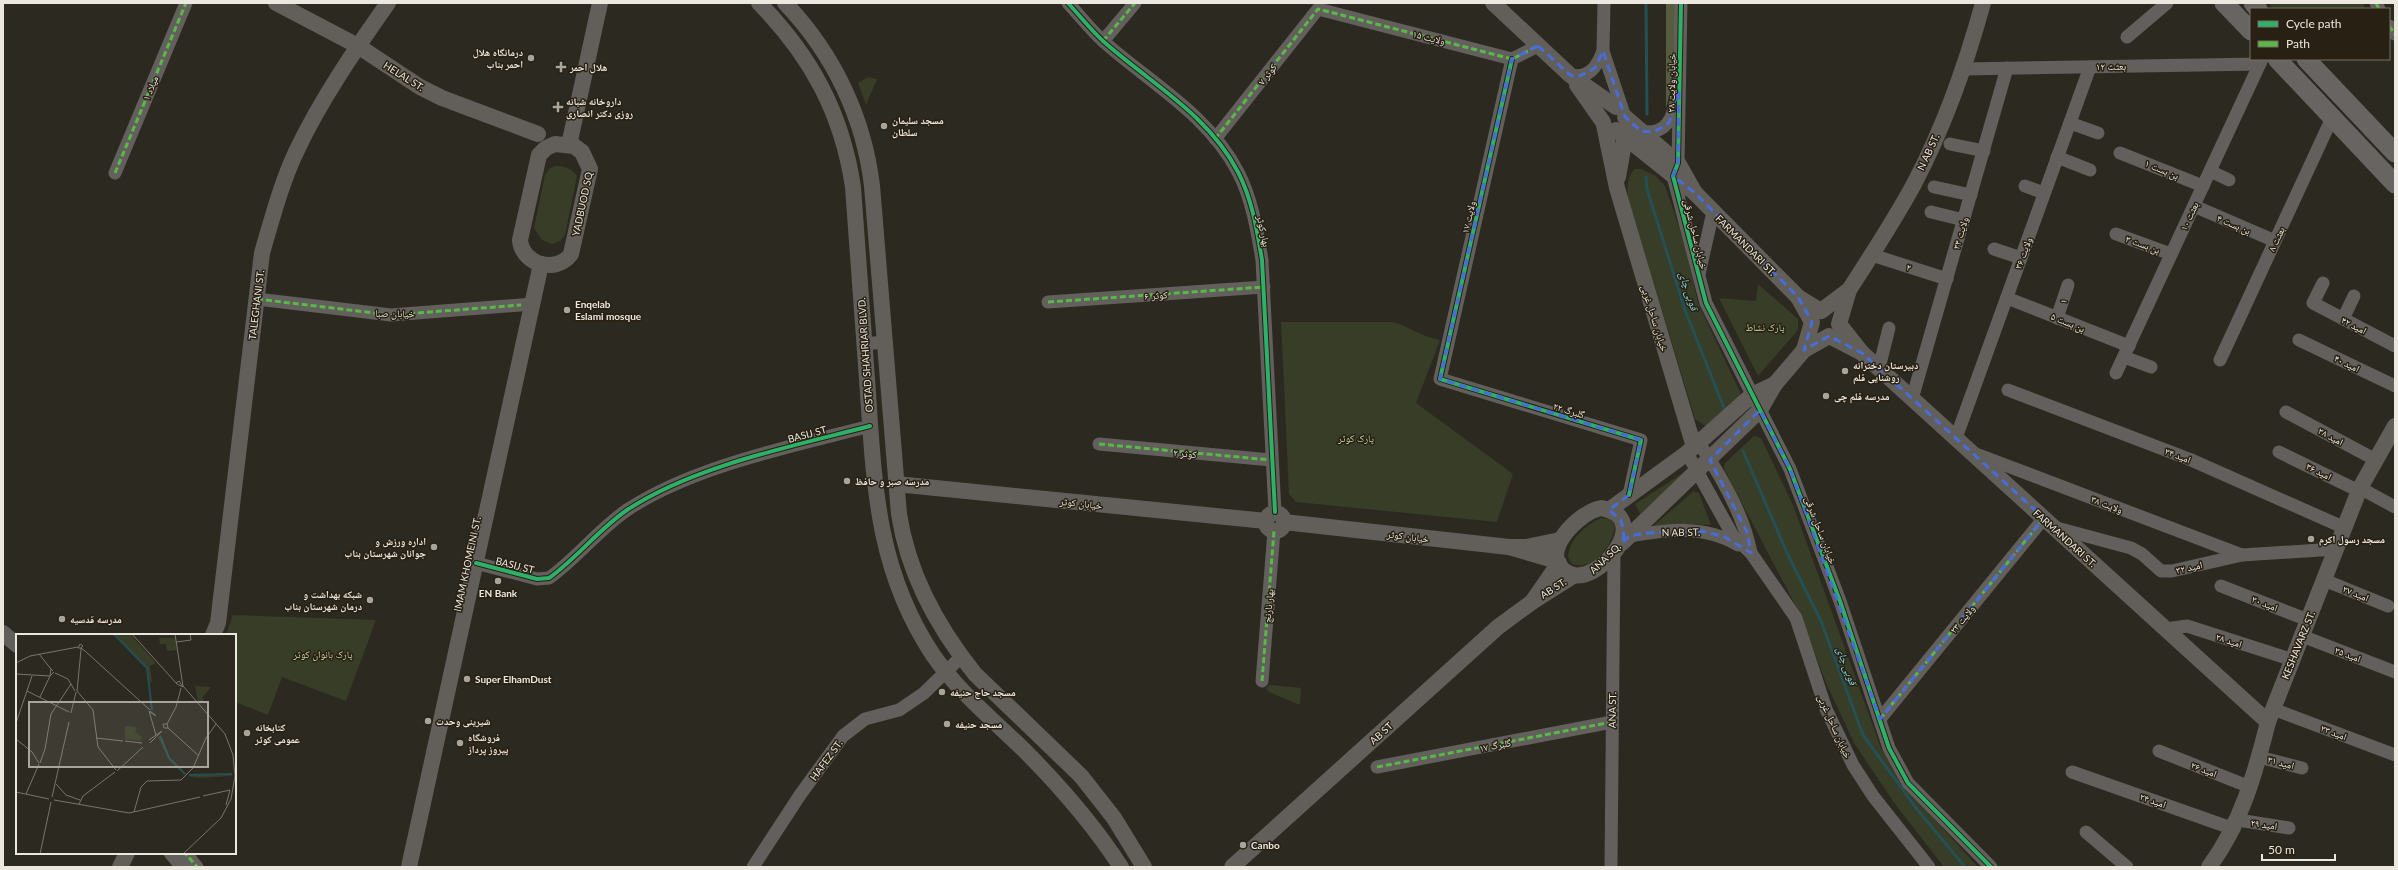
<svg xmlns="http://www.w3.org/2000/svg" width="2398" height="870" font-family="Lato,'Noto Naskh Arabic',sans-serif">
  <style>
    .green { fill: #373d26 }
    .forest { fill: #555d3e }
    .lines { fill: none; stroke-linecap: round; stroke-linejoin: round }
    .stream { stroke: #245055; stroke-width: 3 }
    .minor { stroke: #625f5c; stroke-width: 13 }
    .major { stroke: #625f5b; stroke-width: 16 }
    .highway { stroke: #686461; stroke-width: 19 }
    .quiet { stroke: #58b947; stroke-width: 3; stroke-dasharray: 6 3; stroke-linecap: butt }
    .cycleway-casing { stroke: #272013; stroke-width: 6 }
    .cycleway { stroke: #2db169; stroke-width: 4 }
    .marked { fill: none; stroke: #476dd9; stroke-width: 3; stroke-dasharray: 8 5; stroke-linejoin: round }
    .poi-dot { fill: #a9a59c; stroke: #272013; stroke-width: 1.5 }
    .labels { text-anchor: middle; stroke-width: 3; stroke-linejoin: round; paint-order: stroke }
    .street-label { font-size: 10px; fill: #ede8df; stroke: #272013 }
    .poi-label { font-size: 10px; font-weight: bold; fill: #ede8df; stroke: #272013; text-anchor: start }
    .park-label { font-size: 10px; fill: #c7da9d; stroke: #272013 }
    .water-label { font-size: 11px; font-style: italic; fill: #7ed2de; stroke: #272013 }
    .inset-river { fill: none; stroke: #245055; stroke-width: 2 }
    .inset-road { fill: none; stroke: #79756d; stroke-width: 1 }
    .view { fill: #a9a59c; fill-opacity: 0.15; stroke: #a9a59c; stroke-width: 2 }
    .inset-edge { fill: none; stroke: #ede8df; stroke-width: 2 }
  </style>
  <rect width="100%" height="100%" fill="#2c2921"/>
  <g class="green">
    <polygon points="2268,3 2364,3 2364,9 2273,9"/>
    <polygon points="868,77 877,79 866,105 858,83"/>
    <path d="M555,166C565,166 571,168 577,176L565,235L560,241L552,244L542,240L534,228L545,175L549,169Z"/>
    <path d="M1635,169H1641L1656,176L1665,186L1685,244L1698,303L1740,392V399L1709,425H1704L1695,419L1628,198C1627,188 1627,176 1635,169Z"/>
    <polygon points="1758,284 1798,319 1798,330 1758,376 1719,298 1756,301"/>
    <path d="M1281,322H1392C1409,326 1422,337 1440,340L1416,403L1513,474L1497,522L1296,502L1289,494Z"/>
    <polygon points="1754,436 1761,438 1793,505 1881,748 1919,802 1978,867 1944,867 1895,804 1854,743 1826,683 1800,614 1724,469 1725,463"/>
    <polygon points="1686,471 1640,514 1635,504"/>
    <polygon points="1694,491 1699,493 1711,525 1673,524 1651,528"/>
    <path d="M1601,518L1610,519L1615,525C1614,544 1593,572 1572,564L1568,557C1569,539 1586,525 1601,518Z"/>
    <polygon points="233,615 376,620 346,701 282,677 268,715 235,702 235,635 226,635"/>
    <polygon points="1269,685 1301,688 1300,705 1269,692 1266,688"/>
  </g>
  <polygon class="forest" points="1666,3 1677,3 1671,89 1666,108"/>
  <g class="lines">
    <g class="stream">
      <polyline points="1646,3 1647,114"/>
      <polyline points="1646,177 1647,189 1685,310 1724,408"/>
      <polyline points="1743,451 1789,557 1821,621 1863,735 1916,808 1965,867"/>
    </g>
    <g class="minor">
      <path d="M1068,3C1080,16 1091,30 1103,41C1150,83 1208,114 1238,172C1252,199 1257,230 1262,260L1275,512"/>
      <polyline points="1604,3 1603,51 1624,114"/>
      <polyline points="1681,3 1678,163 1673,176 1706,303 1790,469 1840,601 1889,748 1908,783 1991,867"/>
      <polyline points="2376,3 2379,9"/>
      <polyline points="2389,26 2395,34"/>
      <polyline points="2127,37 2167,3"/>
      <polyline points="1103,41 1135,3"/>
      <polyline points="1512,59 1440,379 1641,440 1629,495"/>
      <polyline points="1963,69 2260,64"/>
      <path d="M1570,75C1589,79 1597,67 1603,51"/>
      <polyline points="2070,123 2098,133"/>
      <path d="M1641,131C1661,135 1671,124 1675,105"/>
      <polyline points="1215,139 1318,9 1512,59 1538,46"/>
      <polyline points="1950,144 1984,151"/>
      <polyline points="2120,153 2203,186"/>
      <polyline points="2057,157 2090,170"/>
      <polyline points="2210,171 2229,180"/>
      <polyline points="115,173 186,3"/>
      <polyline points="2025,186 2044,193"/>
      <polyline points="1934,187 1971,195"/>
      <polyline points="2194,206 2275,241"/>
      <polyline points="1931,212 1964,220"/>
      <polyline points="2116,234 2171,254"/>
      <polyline points="1994,249 2021,258"/>
      <polyline points="1872,255 1947,279"/>
      <polyline points="1699,274 1713,212"/>
      <polyline points="2323,283 2313,303 2395,346"/>
      <polyline points="2007,298 2129,346"/>
      <polyline points="257,299 391,315 533,304"/>
      <polyline points="1048,302 1264,287"/>
      <polyline points="2057,318 2068,285"/>
      <polyline points="2343,319 2354,296"/>
      <polyline points="2299,340 2395,386"/>
      <polyline points="864,344 885,342"/>
      <polyline points="2124,357 2151,367"/>
      <polyline points="2220,360 2332,118"/>
      <polyline points="1879,368 1889,328"/>
      <polyline points="2116,373 2262,59"/>
      <polyline points="2008,390 2189,459 2345,528"/>
      <polyline points="1912,399 2007,68"/>
      <polyline points="2286,412 2376,460"/>
      <polyline points="1956,438 2090,67"/>
      <path d="M1699,443C1721,476 1744,515 1751,553"/>
      <polyline points="1099,444 1271,460"/>
      <polyline points="2279,452 2359,491"/>
      <polyline points="1687,453 1733,536 1751,553 1796,618 1826,709 1853,765 1873,796 1929,867"/>
      <polyline points="1976,454 2242,555"/>
      <polyline points="2360,488 2395,507"/>
      <polyline points="2053,527 2131,548 2142,554 2161,571 2172,571 2242,555 2336,549"/>
      <path d="M1629,536C1667,530 1704,524 1738,545"/>
      <path d="M476,563L537,579L549,578C577,558 599,529 627,510C693,466 793,446 870,426"/>
      <polyline points="2324,580 2388,606"/>
      <polyline points="2221,586 2308,620"/>
      <polyline points="2166,629 2187,626 2293,660"/>
      <polyline points="2302,636 2395,672"/>
      <polyline points="1262,681 1274,531"/>
      <polyline points="2273,709 2395,755"/>
      <polyline points="1880,719 2044,518"/>
      <polyline points="2159,751 2250,787"/>
      <polyline points="2259,757 2302,768"/>
      <polyline points="1377,767 1612,722"/>
      <polyline points="2072,772 2234,829"/>
      <polyline points="2238,820 2289,828"/>
      <polyline points="2086,832 2127,867"/>
      <polyline points="170,853 182,867"/>
      <polyline points="182,853 186,854 197,867"/>
      <polyline points="753,867 800,795 843,736 865,719 899,710 924,693 961,657"/>
      <polyline points="1611,867 1614,552"/>
    </g>
    <g class="major">
      <polyline points="276,3 358,46 420,87 442,98 538,134"/>
      <path d="M759,3C811,56 842,113 853,187C858,251 862,315 867,379C874,479 875,568 933,655C958,691 992,719 1023,749C1060,786 1093,824 1121,867"/>
      <path d="M785,3C833,53 864,117 872,186L899,514C908,573 938,628 975,674L1081,776L1114,818L1144,867"/>
      <polyline points="1493,3 1570,75 1616,107"/>
      <polyline points="1577,85 1603,122"/>
      <polyline points="1604,125 1617,188 1694,447"/>
      <polyline points="1616,130 1695,193 1678,163 1625,117"/>
      <path d="M555,144L574,146L582,152L590,169L571,254C557,274 522,265 520,240L539,155L546,148Z"/>
      <polyline points="569,145 600,3"/>
      <polyline points="1618,177 1625,137"/>
      <polyline points="1695,193 1798,297"/>
      <path d="M1849,290C1871,256 1894,221 1914,184C1944,127 1966,65 1983,3"/>
      <polygon points="1849,290 1839,324 1862,353 1829,336 1804,350 1812,322 1798,297 1821,311"/>
      <polyline points="1862,353 2268,722"/>
      <polyline points="1775,384 1804,350"/>
      <polyline points="896,484 1266,521"/>
      <path d="M1601,508C1656,517 1597,589 1568,573C1535,555 1579,512 1601,508Z"/>
      <polyline points="1609,510 1687,453 1752,395 1775,384 1760,410 1622,543"/>
      <circle cx="1275" cy="522" r="9"/>
      <polyline points="1284,522 1509,547"/>
      <polyline points="1557,561 1509,547 1526,547 1560,540"/>
      <polyline points="1559,563 1532,602 1573,576"/>
      <polyline points="3,633 17,645"/>
      <path d="M213,635L218,623L262,253C272,219 281,184 296,152C321,99 355,50 388,3"/>
      <polyline points="120,867 127,853"/>
      <polyline points="409,867 541,264"/>
      <polyline points="1232,867 1498,627 1532,602"/>
      <path d="M2209,867C2241,824 2255,774 2268,722L2360,488L2395,426"/>
    </g>
    <g class="highway">
      <polyline points="2224,3 2251,31"/>
      <polyline points="2253,3 2258,9"/>
      <polyline points="2277,59 2395,184"/>
      <polyline points="2306,59 2395,153"/>
    </g>
    <g class="quiet">
      <polyline points="2376,3 2379,9"/>
      <polyline points="2389,26 2395,34"/>
      <polyline points="1103,41 1135,3"/>
      <polyline points="1215,139 1318,9 1512,59 1538,46"/>
      <polyline points="115,173 186,3"/>
      <polyline points="257,299 391,315 521,305"/>
      <polyline points="1048,302 1264,287"/>
      <polyline points="1099,444 1271,460"/>
      <polyline points="1262,681 1274,531"/>
      <polyline points="1880,719 2044,518"/>
      <polyline points="1377,767 1612,722"/>
      <polyline points="182,853 186,854 197,867"/>
    </g>
    <g class="cycleway-casing">
      <g id="cycleway">
        <path d="M1068,3C1080,16 1091,30 1103,41C1150,83 1208,114 1238,172C1252,199 1257,230 1262,260L1275,512"/>
        <polyline points="1681,3 1678,163 1673,176 1706,303 1790,469 1840,601 1889,748 1908,783 1991,867"/>
        <polyline points="1512,59 1440,379 1641,440 1629,495"/>
        <path d="M476,563L537,579L549,578C577,558 599,529 627,510C693,466 793,446 870,426"/>
      </g>
    </g>
    <use href="#cycleway" class="cycleway"/>
  </g>
  <path class="marked" d="M1538,46L1570,75L1578,77L1595,68L1603,51L1625,117L1641,131L1654,132L1669,123L1679,90L1678,163L1673,176L1695,193L1798,297L1812,322L1804,350L1829,336L1862,353L2044,518L1880,719L1790,469L1760,410L1710,460L1747,532L1751,553L1725,537L1702,531L1648,533L1629,536L1622,543L1624,535L1621,520L1609,510L1629,495L1641,440L1440,379L1512,59Z"/>
  <g class="poi-dot">
    <circle cx="531" cy="58" r="4"/>
    <path d="M559 61h4v4h4v4h-4v4h-4v-4h-4v-4h4z"/>
    <path d="M556 101h4v4h4v4h-4v4h-4v-4h-4v-4h4z"/>
    <circle cx="884" cy="126" r="4"/>
    <circle cx="567" cy="310" r="4"/>
    <circle cx="1845" cy="371" r="4"/>
    <circle cx="1826" cy="396" r="4"/>
    <circle cx="847" cy="481" r="4"/>
    <circle cx="2311" cy="539" r="4"/>
    <circle cx="434" cy="547" r="4"/>
    <circle cx="498" cy="581" r="4"/>
    <circle cx="370" cy="600" r="4"/>
    <circle cx="62" cy="619" r="4"/>
    <circle cx="467" cy="679" r="4"/>
    <circle cx="942" cy="692" r="4"/>
    <circle cx="428" cy="721" r="4"/>
    <circle cx="947" cy="724" r="4"/>
    <circle cx="247" cy="733" r="4"/>
    <circle cx="460" cy="743" r="4"/>
    <circle cx="1243" cy="845" r="4"/>
  </g>
  <g class="labels">
    <g class="street-label">
      <text transform="translate(1429 37) rotate(14)" y="4">ولایت ۱۵</text>
      <text transform="translate(2111 66) rotate(-1)" y="4">بعثت ۱۲</text>
      <text transform="translate(1267 74) rotate(-52)" y="4">کوثر ۷</text>
      <text transform="translate(404 76) rotate(32)" y="4">HELAL ST.</text>
      <text transform="translate(1671 83) rotate(-89)" y="4">خیابان ولایت ۲۸</text>
      <text transform="translate(150 88) rotate(-67)" y="4">میلاد ۱</text>
      <text transform="translate(1928 152) rotate(-65)" y="4">N AB ST.</text>
      <text transform="translate(2162 169) rotate(22)" y="4">بن بست ۱</text>
      <text transform="translate(582 204) rotate(-78)" y="4">YADBUOD SQ</text>
      <text transform="translate(2189 216) rotate(-65)" y="4">بعثت ۱۰</text>
      <text transform="translate(1468 217) rotate(-77)" y="4">ولایت ۱۷</text>
      <text transform="translate(2234 224) rotate(23)" y="4">بن بست ۴</text>
      <text transform="translate(1264 231) rotate(78)" y="4">بهار کوثر</text>
      <text transform="translate(1960 233) rotate(-74)" y="4">ولایت ۳۴</text>
      <text transform="translate(1696 234) rotate(76)" y="4">خیابان ساحل شرقی</text>
      <text transform="translate(2276 239) rotate(-65)" y="4">بعثت ۸</text>
      <text transform="translate(2143 244) rotate(20)" y="4">بن بست ۳</text>
      <text transform="translate(1746 245) rotate(45)" y="4">FARMANDARI ST.</text>
      <text transform="translate(2023 253) rotate(-70)" y="4">ولایت ۳۶</text>
      <text transform="translate(1909 267) rotate(18)" y="4">۲</text>
      <text transform="translate(1156 295) rotate(-4)" y="4">کوثر ۶</text>
      <text transform="translate(2063 301) rotate(-71)" y="4">۱</text>
      <text transform="translate(256 305) rotate(-83)" y="4">TALEGHANI ST.</text>
      <text transform="translate(395 313) rotate(1)" y="4">خیابان صبا</text>
      <text transform="translate(1655 318) rotate(73)" y="4">خیابان ساحل غربی</text>
      <text transform="translate(2068 322) rotate(22)" y="4">بن بست ۵</text>
      <text transform="translate(2354 325) rotate(27)" y="4">امید ۴۲</text>
      <text transform="translate(865 355) rotate(-94)" y="4">OSTAD SHAHRIAR BLVD.</text>
      <text transform="translate(2347 363) rotate(26)" y="4">امید ۴۰</text>
      <text transform="translate(1569 410) rotate(17)" y="4">گلبرگ ۲۲</text>
      <text transform="translate(807 434) rotate(-15)" y="4">BASIJ ST</text>
      <text transform="translate(2331 436) rotate(28)" y="4">امید ۳۸</text>
      <text transform="translate(1185 453) rotate(5)" y="4">کوثر ۲</text>
      <text transform="translate(2178 455) rotate(21)" y="4">امید ۳۴</text>
      <text transform="translate(2319 471) rotate(26)" y="4">امید ۳۶</text>
      <text transform="translate(1081 503) rotate(6)" y="4">خیابان کوثر</text>
      <text transform="translate(2107 504) rotate(21)" y="4">ولایت ۳۸</text>
      <text transform="translate(1821 530) rotate(69)" y="4">خیابان ساحل شرقی</text>
      <text transform="translate(1681 532) rotate(-1)" y="4">N AB ST.</text>
      <text transform="translate(1408 536) rotate(7)" y="4">خیابان کوثر</text>
      <text transform="translate(2065 538) rotate(42)" y="4">FARMANDARI ST.</text>
      <text transform="translate(1605 558) rotate(-44)" y="4">ANA SQ.</text>
      <text transform="translate(467 564) rotate(-78)" y="4">IMAM KHOMEINI ST.</text>
      <text transform="translate(515 565) rotate(14)" y="4">BASIJ ST</text>
      <text transform="translate(2189 567) rotate(-13)" y="4">امید ۳۲</text>
      <text transform="translate(1553 588) rotate(-32)" y="4">AB ST.</text>
      <text transform="translate(2356 593) rotate(22)" y="4">امید ۳۷</text>
      <text transform="translate(2265 603) rotate(21)" y="4">امید ۳۰</text>
      <text transform="translate(1268 606) rotate(-85)" y="4">بهار نارنج</text>
      <text transform="translate(1962 619) rotate(-51)" y="4">ولایت ۲۳</text>
      <text transform="translate(2229 640) rotate(18)" y="4">امید ۲۸</text>
      <text transform="translate(2298 645) rotate(-68)" y="4">KESHAVARZ ST.</text>
      <text transform="translate(2348 654) rotate(21)" y="4">امید ۳۵</text>
      <text transform="translate(1612 710) rotate(-89)" y="4">ANA ST.</text>
      <text transform="translate(1835 726) rotate(66)" y="4">خیابان ساحل غربی</text>
      <text transform="translate(2334 732) rotate(21)" y="4">امید ۳۳</text>
      <text transform="translate(1381 733) rotate(-42)" y="4">AB ST</text>
      <text transform="translate(1495 745) rotate(-11)" y="4">گلبرگ ۱۷</text>
      <text transform="translate(826 760) rotate(-54)" y="4">HAFEZ ST.</text>
      <text transform="translate(2281 762) rotate(15)" y="4">امید ۳۱</text>
      <text transform="translate(2204 769) rotate(21)" y="4">امید ۲۶</text>
      <text transform="translate(2153 800) rotate(19)" y="4">امید ۲۴</text>
      <text transform="translate(2264 824) rotate(8)" y="4">امید ۲۹</text>
    </g>
    <g class="poi-label">
      <text x="523" y="56" text-anchor="end">درمانگاه هلال<tspan x="523" dy="12">احمر بناب</tspan></text>
      <text x="570" y="71">هلال احمر</text>
      <text x="566" y="105">داروخانه شبانه<tspan x="566" dy="12">روزی دکتر انصاری</tspan></text>
      <text x="892" y="124">مسجد سلیمان<tspan x="892" dy="12">سلطان</tspan></text>
      <text x="575" y="308">Enqelab<tspan x="575" dy="12">Eslami mosque</tspan></text>
      <text x="1853" y="369">دبیرستان دخترانه<tspan x="1853" dy="12">روشنایی قلم</tspan></text>
      <text x="1834" y="400">مدرسه قلم چی</text>
      <text x="855" y="485">مدرسه صبر و حافظ</text>
      <text x="2319" y="543">مسجد رسول اکرم</text>
      <text x="426" y="545" text-anchor="end">اداره ورزش و<tspan x="426" dy="12">جوانان شهرستان بناب</tspan></text>
      <text x="498" y="597" text-anchor="middle">EN Bank</text>
      <text x="362" y="598" text-anchor="end">شبکه بهداشت و<tspan x="362" dy="12">درمان شهرستان بناب</tspan></text>
      <text x="70" y="623">مدرسه قدسیه</text>
      <text x="475" y="683">Super ElhamDust</text>
      <text x="950" y="696">مسجد حاج حنیفه</text>
      <text x="436" y="725">شیرینی وحدت</text>
      <text x="955" y="728">مسجد حنیفه</text>
      <text x="255" y="731">کتابخانه<tspan x="255" dy="12">عمومی کوثر</tspan></text>
      <text x="468" y="741">فروشگاه<tspan x="468" dy="12">پیروز پرداز</tspan></text>
      <text x="1251" y="849">Canbo</text>
    </g>
    <g class="park-label">
      <text x="1765" y="331">پارک نشاط</text>
      <text x="1356" y="442">پارک کوثر</text>
      <text x="323" y="658">پارک بانوان کوثر</text>
    </g>
    <g class="water-label">
      <text transform="translate(1689 291) rotate(72)" y="4">قوبی چای</text>
      <text transform="translate(1847 666) rotate(70)" y="4">قوبی چای</text>
    </g>
  </g>
  <g transform="translate(16 634)">
    <rect width="220" height="220" fill="#2c2921"/>
    <path d="M99,0H114L140,29L134,32L136,48H134L131,33ZM143,4H159L161,16L151,17L150,10H144ZM179,52L195,53L186,64L190,69L182,67ZM109,92L121,93L119,98L126,103L125,107L109,105ZM145,101L154,124L170,140L169,141L152,124L142,103ZM216,139L215,142L182,144L171,142Z" fill="#373d26"/>
    <path class="inset-river" d="M98,0L131,34L136,76M144,102L153,124L169,140M173,141L216,140"/>
    <path class="inset-road" d="M116,0L161,50L167,53L163,47L160,49M159,0L167,52M160,8L175,6L174,0M23,20L35,35M0,29L14,22L62,13M37,37L35,35L34,42L38,38M39,39L52,45L59,57M0,40L34,42L24,63M167,52L209,100L217,121L219,142L215,165L205,184L167,220M11,57L53,78M61,57L65,16V14L67,12L64,10L62,14H65L69,17L134,76M61,57L77,76L82,113L100,136M133,77L140,101M134,78L140,82L134,77M55,79L60,58M0,89L16,42M147,90H151L152,94H148ZM151,90L160,73L165,54M152,94L183,122M80,104L107,107M0,105L16,118L23,129M133,106L146,97L134,109M109,107L126,109M24,129L29,115L35,80L55,50M101,137L127,113M40,150L50,161L64,166M0,158L33,165M10,160L23,130M187,162L214,156L210,171M36,163L53,88M38,166L113,179L184,163M63,170L67,162L99,138M118,178L125,153L131,147L165,146L177,134L190,104L200,90M24,220L35,168"/>
    <path class="view" d="M13,68H192V133H13Z"/>
    <rect width="220" height="220" class="inset-edge"/>
  </g>
  <rect width="2398" height="870" fill="none" stroke="#ede8df" stroke-width="8"/>
  <rect x="2250" y="8" width="140" height="52" fill="#272013" stroke="#767065"/>
  <rect x="2258" y="21" width="20" height="6" fill="#2db169" stroke="#767065"/>
  <text x="2286" y="28" font-size="12" fill="#ede8df">Cycle path</text>
  <rect x="2258" y="41" width="20" height="6" fill="#58b947" stroke="#767065"/>
  <text x="2286" y="48" font-size="12" fill="#ede8df">Path</text>
  <path d="M2262 854v6h73v-6" fill="none" stroke="#ede8df" stroke-width="2"/>
  <text x="2268" y="854" font-size="12" fill="#ede8df" stroke="#272013" stroke-width="3" paint-order="stroke">50 m</text>
</svg>
